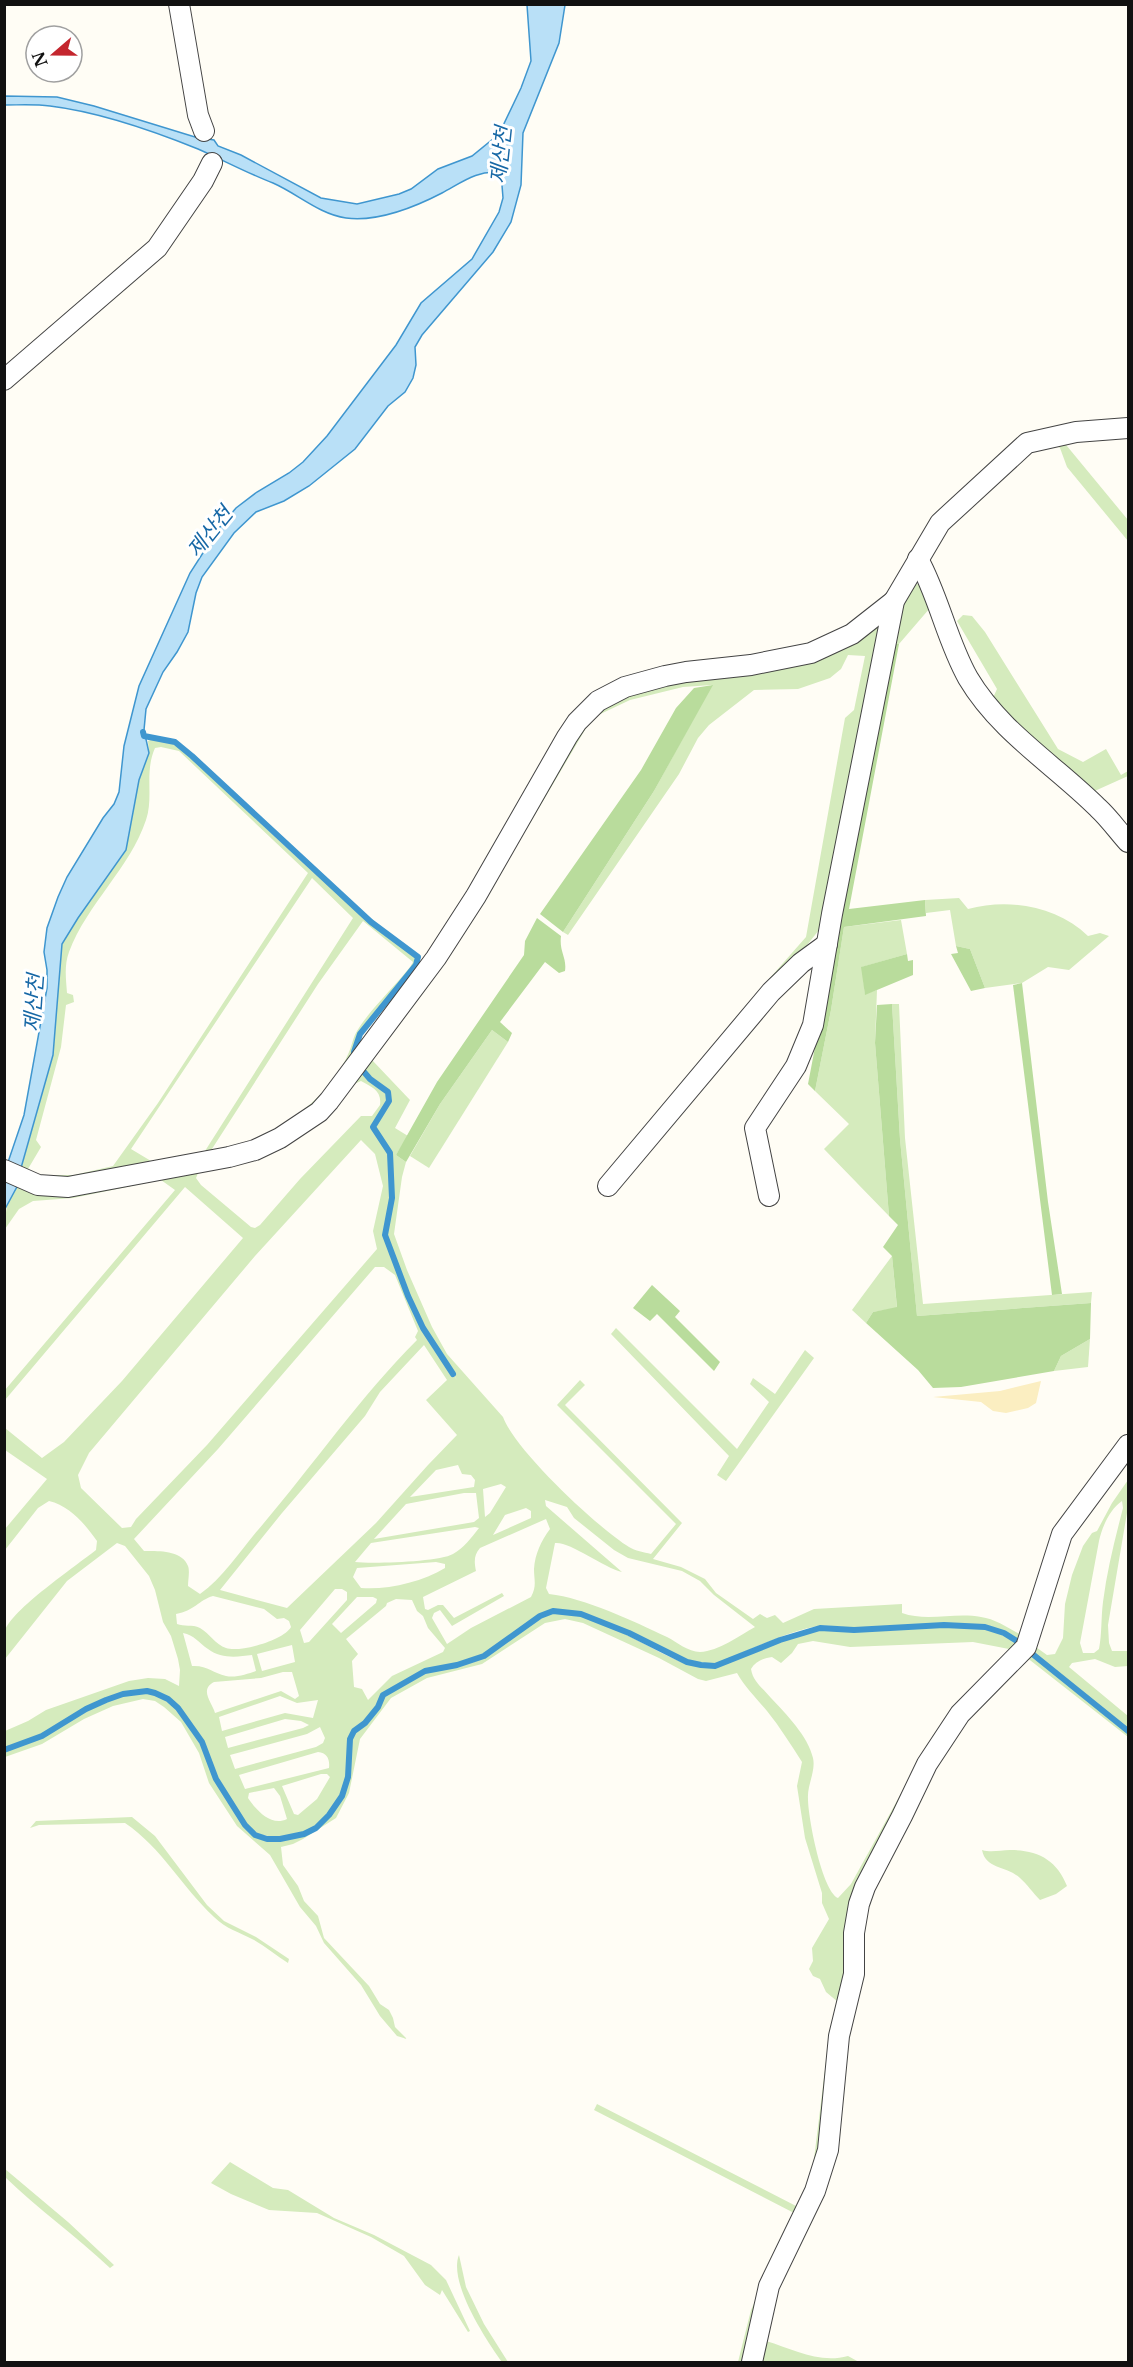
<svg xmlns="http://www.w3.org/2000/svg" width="1133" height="2367" font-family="'Libre Baskerville','Noto Sans KR',serif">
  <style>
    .green { fill: #d5ebbd; fill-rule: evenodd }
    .forest { fill: #b9dc9c }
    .sand { fill: #fbeec1 }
    .water { fill: #b9e0f7; stroke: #3f96cf; stroke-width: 1.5 }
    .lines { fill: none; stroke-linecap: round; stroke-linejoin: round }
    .stream { stroke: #3f96cf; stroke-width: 6 }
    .street-casing { stroke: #444; stroke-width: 22 }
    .street { stroke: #fff; stroke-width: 20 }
    .labels { text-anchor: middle; stroke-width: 6; stroke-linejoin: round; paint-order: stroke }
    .water-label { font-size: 21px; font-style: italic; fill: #1768a6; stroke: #fff }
  </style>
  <rect width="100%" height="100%" fill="#fffdf5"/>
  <g class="green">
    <polygon points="1062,440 1128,520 1128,541 1067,467 1060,448 1055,443"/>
    <path d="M917,584L922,585L953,659L1128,850V855L1092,814L1025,757L983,715L961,684L930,608L899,644H892C897,627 900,592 917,584Z"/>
    <polygon points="963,615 972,616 985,632 1058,749 1083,762 1106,749 1121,775 1128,771 1128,776 1088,794 991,702 997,689 957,621"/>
    <polygon points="883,620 823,925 803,950 772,982 769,979 806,937 845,718 854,710 865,656 848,655 841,669 830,678 798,689 754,690 709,725 698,738 679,774 568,935 563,932 654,791 712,685 683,687 630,700 592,718 494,884 592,712 648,686 761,668 794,667 811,663 829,655"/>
    <path d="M153,739L174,743L191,756C263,827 337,897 417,958L415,965L359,1033L352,1051L356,1057C331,1093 315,1114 275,1135C225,1161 166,1166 111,1175C89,1179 60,1189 38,1182C31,1180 24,1175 21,1169L53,1055L62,944L78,918L126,850L139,780L149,753L148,741ZM161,747L179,751L308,873L158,1103L113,1166L74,1175H57L41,1180L28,1169L41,1147L36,1140L61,1047L66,1005L74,1002L73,995L67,993C66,979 64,965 69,952C87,904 130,868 146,820C154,796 144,773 155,748ZM312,878L353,918L205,1151L151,1161L131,1149ZM363,921L413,962L410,967C395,986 368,1012 357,1031C353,1037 352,1046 349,1052C345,1062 339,1072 333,1080C311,1110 249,1155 210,1152L318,984Z"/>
    <path d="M484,891H490L442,963L372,1060L410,1100L395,1128L408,1136L396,1155L406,1162L402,1177L394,1234L407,1270L432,1327L447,1354L503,1417C515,1450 598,1528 629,1547C635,1551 644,1552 651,1554L676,1524L557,1405L580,1380L585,1385L565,1405L682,1523L653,1559L681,1567L705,1579L716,1593L753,1619L760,1614L767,1618L775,1615L783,1623L814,1609L902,1604V1613C927,1622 955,1612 981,1617C996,1619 1010,1629 1023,1636L1056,1533L1063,1520L1128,1434V1437L1098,1479L1071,1510L1064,1523L1038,1595L1023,1645L966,1702L934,1747L860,1892L852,1933L849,1973L835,2032L827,2118L820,2166L812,2189L768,2281L761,2302L747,2362H738L751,2310L796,2214L594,2110L597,2104L798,2207L813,2167L830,2029L838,2002L826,1992L820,1979L813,1976L809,1969L813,1961L812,1948L829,1919L822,1903V1893L805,1838L797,1786L802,1762C791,1745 780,1727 767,1711C756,1698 745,1687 737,1673L706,1681L698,1679L659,1658L583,1623L565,1619L545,1623L482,1664L427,1678L391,1698L360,1739L349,1793L336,1818L303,1839L293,1844L281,1847L283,1865L298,1886L304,1901L318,1916L324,1938L369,1986L380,2004L389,2010L393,2018L395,2027L407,2039L397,2036L380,2016L361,1985L324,1943L316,1926L300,1907L270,1855L237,1826L209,1783L199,1753L181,1722L164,1707L155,1701L143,1699L113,1706L84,1719L42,1744L5,1757V1751L43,1737L86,1710L106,1702L123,1696L147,1692L155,1694L167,1700L177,1709L201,1743L214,1780L244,1826L254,1836L267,1840L295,1838L317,1829L330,1816L343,1796L350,1777L351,1739L355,1732L367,1724L379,1708L384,1696L426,1673L474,1662L485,1657C505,1643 527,1621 550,1614C586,1603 653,1654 688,1664C696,1667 706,1667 715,1667L799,1635L820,1629L854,1631L944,1627L984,1628L1004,1634L1021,1644C999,1612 893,1628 856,1628C844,1628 831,1625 819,1626C790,1630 743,1653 715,1664L688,1661L629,1632L581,1613L553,1610L539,1615L483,1654L457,1663L425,1670L382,1694L377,1706L364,1722L353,1730L348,1739L347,1777L341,1795L328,1814L315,1827L303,1832L280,1838L256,1834L246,1824L217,1779L203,1741L180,1707L169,1697L156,1692L147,1689L122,1693L105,1699L85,1708L42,1734L5,1748V1731L28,1721L46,1710L129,1681L148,1678L165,1679L179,1686L180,1670L178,1659L171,1636L163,1622L155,1590L149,1576L125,1546L117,1543L67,1581L5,1659C5,1650 2,1639 5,1631C10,1611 77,1565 96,1550L97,1541C85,1524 70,1506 49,1501L38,1508L5,1550V1529L47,1479L5,1450V1428L42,1458L64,1442L122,1381L243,1238L185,1187L5,1400V1390L175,1190L161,1180L73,1198L33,1201L19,1209L5,1229C5,1211 7,1197 19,1183L50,1190H69L173,1173L251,1154L278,1142L306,1125L333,1101L353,1077L407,999L454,939ZM363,1070L390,1091L391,1101L375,1127L392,1153L393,1198L387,1235L409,1295L436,1348L457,1380L434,1350L422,1328L406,1296L384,1235L390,1198L389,1153L372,1127L388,1100L387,1093L363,1073ZM361,1081C372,1087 382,1091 380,1105L372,1116H361L300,1179L260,1225L255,1228L251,1227L201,1185L196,1178L199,1171C242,1157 288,1150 323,1118C334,1108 344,1095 354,1084ZM361,1140L375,1154L383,1186L373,1231L377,1249L207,1445L136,1519L131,1527L122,1528L81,1488L78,1475L89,1453L255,1256ZM375,1267H384L395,1275L418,1331L415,1337L417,1340C359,1398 312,1467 258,1530C240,1551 223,1578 200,1594L188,1586C188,1580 190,1571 188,1566C182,1550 158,1551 144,1551L134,1539L218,1449ZM424,1345L447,1380L426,1400L457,1435L428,1465L376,1523L287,1608L220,1590L282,1513L365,1416L380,1392ZM458,1465L462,1474L471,1475L475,1480L474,1487L410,1497L436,1470ZM501,1484L506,1487L490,1513L485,1517L483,1489ZM464,1493H476L479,1518L474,1522L374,1539L406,1504ZM545,1500L567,1507L574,1518L614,1550L628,1558L682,1571L700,1581L714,1595L755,1627C739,1636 719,1651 700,1652C688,1652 677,1642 667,1637C633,1621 585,1598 549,1594L546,1588L555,1543C569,1541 603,1567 622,1572L546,1506ZM526,1508L531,1511V1518L493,1535L505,1515ZM546,1519L550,1529C541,1541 535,1554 534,1569C534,1580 537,1586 531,1597L471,1628L447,1644L432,1618L434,1613L440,1610L452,1626L504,1596L502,1593L454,1618L443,1605H438L428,1610L425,1609L423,1597L476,1571C474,1561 474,1555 480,1548ZM475,1527L479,1528C471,1538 464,1548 453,1554C439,1562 372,1564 355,1562L371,1543ZM436,1562L445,1564V1568C422,1582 388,1590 361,1588L353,1577L357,1568ZM335,1589H342L347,1592V1600L309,1642L304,1643L300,1630ZM213,1596L264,1609L277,1619L284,1618L289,1621L291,1627C284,1640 240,1653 226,1648C216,1645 209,1633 200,1628C192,1624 184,1627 177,1624L176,1614C194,1611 199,1600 213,1596ZM357,1597H373L377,1599L376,1603L341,1633L332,1624ZM396,1599L412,1600L417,1611L423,1616L428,1628L445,1648L443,1652L392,1676L368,1700L362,1689L354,1687L352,1661L358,1654L346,1639L386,1606L387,1603ZM183,1633C194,1635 199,1643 208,1649C221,1659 237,1657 252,1655L256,1671C247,1674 236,1678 226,1676C213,1673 207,1665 192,1666ZM813,1641L850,1647L973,1642L1009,1649V1653L956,1708L934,1734L851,1884L838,1898C822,1891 808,1817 808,1799C807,1785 816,1771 813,1758C808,1736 786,1714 771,1698C763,1688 753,1682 751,1669C755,1662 763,1658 772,1657L781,1663L792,1653L798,1644ZM292,1645L295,1662L262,1671L257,1654ZM283,1672H292L299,1696L295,1699L281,1691L215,1713C212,1702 199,1690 214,1682L261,1678ZM280,1696L297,1703L318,1700L313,1718L285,1713L222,1731L219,1717ZM285,1719L301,1721L309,1725L303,1728L228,1748L225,1737ZM320,1727L325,1738L323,1743L316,1747L235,1769L230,1755L307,1734ZM318,1752C327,1753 330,1759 329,1768L245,1789L239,1775ZM321,1774H327L330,1777L317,1799L298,1815L294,1814L282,1786ZM274,1788L280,1796L287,1819C271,1827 256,1810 248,1798L249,1793Z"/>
    <path d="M959,898L968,909C1009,898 1057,906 1088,936L1100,933L1109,936L1069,970L1048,967L1022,983L985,988L970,949L956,946L950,910L926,913L925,900Z"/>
    <polygon points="901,920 907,954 862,967 865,994 877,990 875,1043 889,1216 824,1149 849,1124 815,1091 831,1010 844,927"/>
    <polygon points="892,1004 899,1004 905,1138 923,1304 1092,1292 1091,1303 917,1316 900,1139"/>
    <polygon points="492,1030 508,1042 429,1168 410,1156 440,1104"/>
    <polygon points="892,1256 897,1308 873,1312 866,1323 852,1310"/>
    <polygon points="616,1328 737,1449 769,1402 750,1384 753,1378 775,1394 805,1350 814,1358 726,1481 717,1475 729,1456 611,1334"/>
    <polygon points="1090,1339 1088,1367 1054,1371 1061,1356"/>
    <path d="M1128,1480V1507L1108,1625L1109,1643L1112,1651H1127L1128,1647V1666L1115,1667L1095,1659L1072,1663L1069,1667L1128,1716V1729L1031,1650L1029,1652L1128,1733V1737L1026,1657L1010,1666L1032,1639L1041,1609L1033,1645L1047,1655L1055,1654L1063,1638L1065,1604L1072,1575L1083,1546L1092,1533L1097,1531L1112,1503ZM1122,1501L1123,1508C1115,1539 1107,1570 1103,1602C1101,1617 1102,1634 1099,1649L1094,1653H1083L1080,1643L1099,1541C1102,1527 1110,1509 1122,1501Z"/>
    <path d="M132,1817L155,1836L207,1905L224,1921L256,1937L289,1959L288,1963C277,1956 266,1947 254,1940C239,1932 226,1929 214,1917C182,1887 162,1848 125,1823L39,1825L30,1828L36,1821Z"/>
    <path d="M982,1850C992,1853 1000,1850 1010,1850C1038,1850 1057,1860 1067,1886L1056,1894L1040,1900C1033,1893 1027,1884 1020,1878C1006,1865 986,1870 982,1850Z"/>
    <polygon points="230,2162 273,2188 288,2190 334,2218 374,2235 431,2265 446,2280 470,2331 468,2332 442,2290 440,2295 425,2285 404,2256 371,2237 317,2213 269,2210 231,2194 211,2183"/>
    <path d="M5,2169L68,2222L114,2265L110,2268C76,2236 38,2209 5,2177Z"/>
    <path d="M793,2243L778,2291L766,2341C793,2349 819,2364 848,2356L859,2362H755L758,2340Z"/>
    <path d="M459,2255L466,2287L484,2324L508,2362H502C486,2340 448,2282 459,2255Z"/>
  </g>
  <g class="forest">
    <polygon points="892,644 899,644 849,909 925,900 926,916 844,927 831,1010 815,1091 808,1084"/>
    <polygon points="713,685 654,791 563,932 540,914 641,770 676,708 694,688"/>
    <path d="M537,918L561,936C559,952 567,957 565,971L559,973L545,962L500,1022L512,1033L508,1042L492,1030L440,1104L406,1162L396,1155L437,1082L524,955L525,941Z"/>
    <polygon points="956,946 970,949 985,988 971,991 951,954 958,953"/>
    <polygon points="907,954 908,961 913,960 913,975 865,995 861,967"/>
    <polygon points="1022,983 1048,1202 1062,1294 1052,1295 1013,985"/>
    <polygon points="892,1004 900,1139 917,1316 1091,1303 1090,1339 1061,1356 1054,1371 961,1387 933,1388 918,1370 866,1323 873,1312 897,1307 892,1256 883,1247 898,1225 889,1216 875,1043 877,1005"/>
    <polygon points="652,1285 680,1311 675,1317 720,1362 714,1371 657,1314 650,1321 633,1308"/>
  </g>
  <polygon class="sand" points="1041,1381 1036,1403 1028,1408 1006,1413 993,1411 981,1402 933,1397 1000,1391"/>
  <path class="water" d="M527,5H565L559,43L523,133L521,185L511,222L493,252L422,335L415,347L416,365L413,378L405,392L388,406L355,449L309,486L284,501L256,512L234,533L202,577L196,593L188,632L177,652L163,672L146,709L144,730L149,753L139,780L126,850L78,918L62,944L53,1055L21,1168L19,1183L5,1209V1171L24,1115L47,988V970L44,952L47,928L58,897L67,877L103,818L114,804L119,792L124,746L139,686L190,573L219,528L236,508L257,492L289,473L303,462L327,436L396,345L421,303L472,259L499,212L503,198L501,173C478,169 461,183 442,193C415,207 377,222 346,218C319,214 298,194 273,183C247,173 223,160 198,149C151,130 100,112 50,106C35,104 20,105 5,105V96L57,97L94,106L195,137L214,140L218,146L241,155L321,198L357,204L399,194L411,189L438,169L472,156L499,134L521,88L531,61Z"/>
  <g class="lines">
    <g class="stream">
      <polyline points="143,732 144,736 175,742 192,756 371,922 418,957 416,965 360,1034 354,1052"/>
      <polyline points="364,1072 370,1079 388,1092 389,1101 373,1127 390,1153 392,1198 385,1235 408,1296 423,1328 453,1374"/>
      <polyline points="1030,1652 1128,1731"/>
      <polyline points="4,1750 42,1736 86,1709 106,1700 123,1694 147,1691 155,1693 168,1699 178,1708 202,1742 216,1779 245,1825 255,1835 267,1839 280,1839 304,1834 316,1828 329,1815 342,1796 348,1777 350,1739 354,1731 365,1723 378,1707 383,1695 425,1671 457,1665 484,1656 540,1616 553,1611 581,1614 629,1633 687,1662 701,1665 715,1666 780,1640 820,1628 854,1630 944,1625 985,1627 1004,1633 1020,1643"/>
    </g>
    <g class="street-casing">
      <g id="street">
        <polyline points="179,4 198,115 204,131"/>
        <polyline points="4,380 157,248 203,181 212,163"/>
        <path d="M918,559C939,597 947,641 968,678C1000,732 1055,765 1098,808C1109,818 1118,831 1128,842"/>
        <polyline points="4,1170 38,1185 68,1187 229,1157 255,1150 280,1138 319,1112 329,1101 436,958 476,896 567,737 577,722 598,701 625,687 665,676 686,672 751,665 811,653 852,634 894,601"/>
        <polyline points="608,1186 771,992 801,963 827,944"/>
        <polyline points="769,1196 755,1128 796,1066 813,1025 832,914 894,601 940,523 1027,443 1076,432 1128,428"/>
        <polyline points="752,2362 769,2286 815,2191 828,2150 839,2036 854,1974 854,1933 859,1904 865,1887 902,1816 927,1764 960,1714 1026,1647 1062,1534 1128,1445"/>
      </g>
    </g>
    <use href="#street" class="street"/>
  </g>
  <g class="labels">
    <g class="water-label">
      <text transform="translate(501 155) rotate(-84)" y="7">제산천</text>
      <text transform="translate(210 532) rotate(-51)" y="7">제산천</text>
      <text transform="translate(34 1003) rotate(-86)" y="7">제산천</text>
    </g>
  </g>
  <rect width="1133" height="2367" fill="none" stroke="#111111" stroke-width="12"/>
  <g transform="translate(54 54) rotate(250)"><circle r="28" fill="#ffffff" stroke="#a0a0a0" stroke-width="1.5"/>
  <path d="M0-4.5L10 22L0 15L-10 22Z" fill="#c4262e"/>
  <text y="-9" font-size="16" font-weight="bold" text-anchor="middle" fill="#111111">N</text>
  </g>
</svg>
